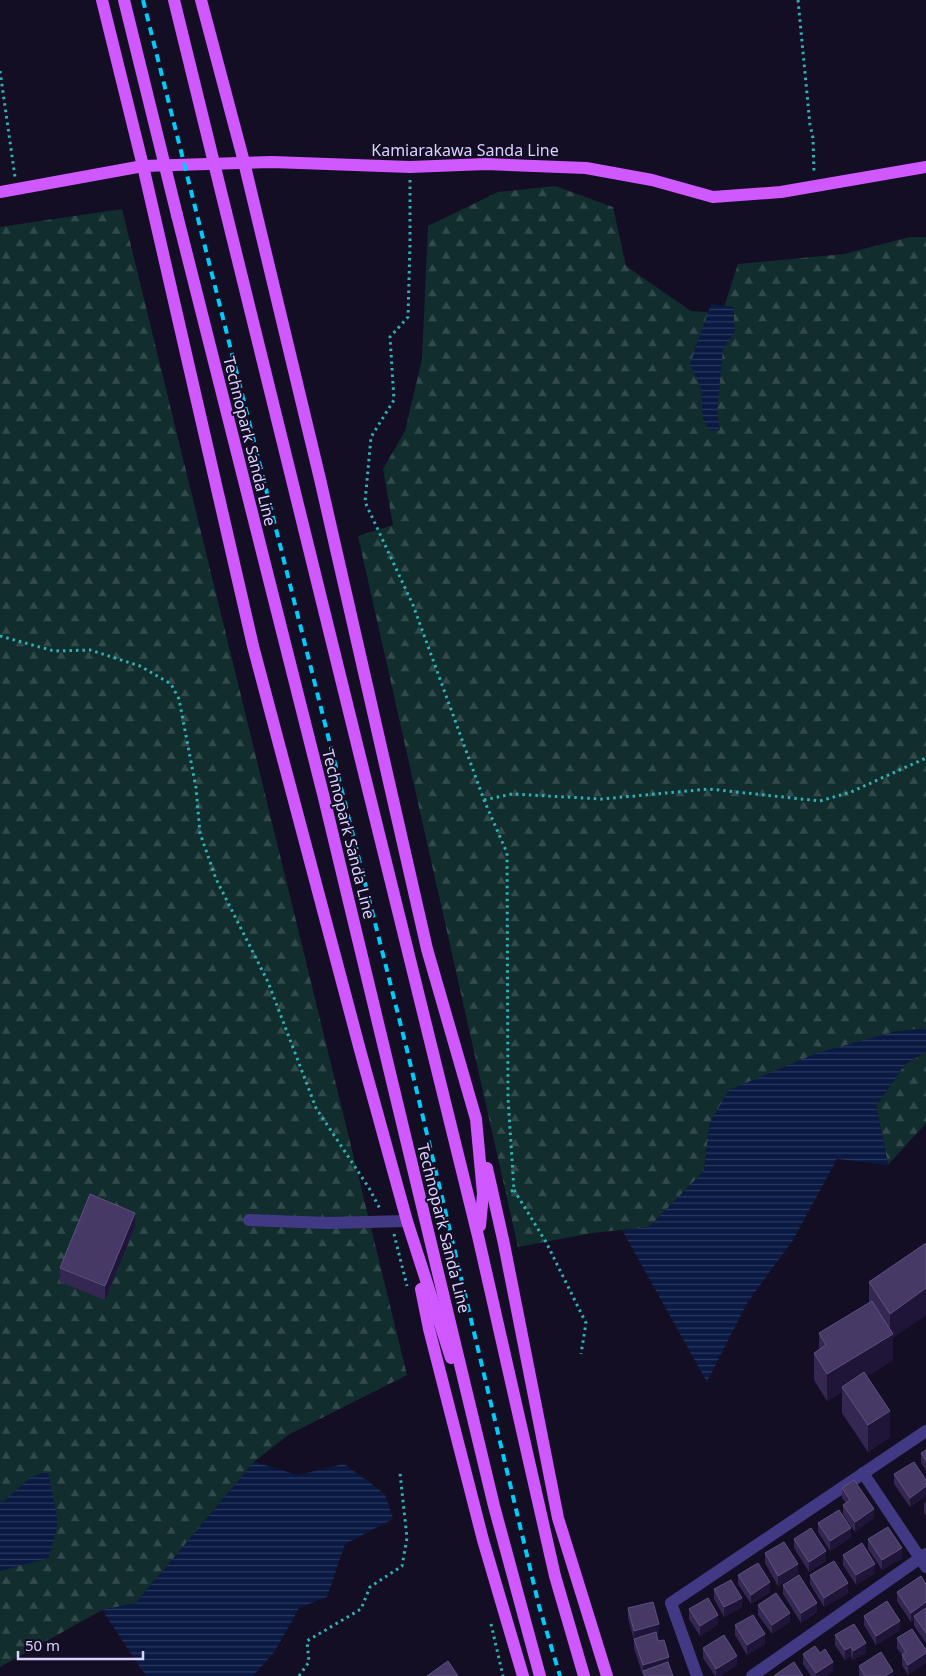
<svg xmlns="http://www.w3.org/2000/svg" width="926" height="1676" font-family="'Noto Sans',sans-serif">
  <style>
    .forest { fill: url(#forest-firs) }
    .water { fill: url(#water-rules) }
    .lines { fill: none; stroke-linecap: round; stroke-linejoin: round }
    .path { stroke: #2db2b7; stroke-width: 3; stroke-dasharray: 2.5 4; stroke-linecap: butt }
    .minor { stroke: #423984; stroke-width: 12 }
    .major { stroke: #d058ff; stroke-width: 12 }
    .rail { stroke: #00ccfc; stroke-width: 4; stroke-dasharray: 8 6; stroke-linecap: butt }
    .major-bridge { stroke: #d058ff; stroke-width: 12 }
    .wall { fill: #342752 }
    .shaded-wall { fill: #1f1538 }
    .building { fill: #463965; stroke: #5d517d }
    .labels { text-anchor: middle; stroke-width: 4; stroke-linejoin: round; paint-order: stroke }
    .street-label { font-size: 16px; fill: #dbd1ff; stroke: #140e24 }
  </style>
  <defs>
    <pattern id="forest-firs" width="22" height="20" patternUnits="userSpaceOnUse" patternTransform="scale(1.25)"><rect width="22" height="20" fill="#112d2e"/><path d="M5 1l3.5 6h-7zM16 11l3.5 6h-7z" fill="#334a4d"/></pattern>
    <pattern id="water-rules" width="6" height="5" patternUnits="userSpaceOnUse" patternTransform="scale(1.25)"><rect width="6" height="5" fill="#091942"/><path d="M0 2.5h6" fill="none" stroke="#2c395e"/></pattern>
  </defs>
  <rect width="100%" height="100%" fill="#140e24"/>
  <g class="forest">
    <polygon points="555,186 613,207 626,266 691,311 722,313 738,264 844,254 910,237 926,237 926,1028 893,1032 710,1122 704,1171 649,1227 592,1233 518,1247 358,536 393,525 383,469 405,431 422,359 428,226 498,192"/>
    <polygon points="122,209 407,1375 288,1435 254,1462 136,1603 102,1610 0,1667 0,227"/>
    <polygon points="926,1052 926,1123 888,1165 876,1106 905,1064"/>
  </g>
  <g class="water">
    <polygon points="711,304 733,307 735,331 723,349 717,412 720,430 711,431 703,420 701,388 690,364"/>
    <polygon points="926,1028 926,1052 905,1064 876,1106 888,1165 837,1159 793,1240 747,1303 707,1382 622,1230 649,1227 704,1171 710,1122 729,1090 817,1053 893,1032"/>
    <polygon points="254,1462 298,1475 344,1464 385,1494 393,1519 345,1544 327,1597 299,1608 275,1651 253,1676 146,1676 102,1610 136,1603"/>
    <polygon points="48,1471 58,1522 49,1558 0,1571 0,1501 3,1502 31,1477"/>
  </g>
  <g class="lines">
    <g class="path">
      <polyline points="798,0 810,125 813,138 814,173"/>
      <polyline points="0,71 15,177"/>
      <polyline points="410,180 410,244 408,317 390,337 394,400 371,437 365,502 413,605 484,800 507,853 508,1098 514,1190 507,1193"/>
      <polyline points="0,636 54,651 90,650 140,666 171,684 179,699 196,788 200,833 216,879 268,982 316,1108 369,1188 380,1209"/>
      <polyline points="484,800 512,794 602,799 709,789 820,801 851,792 926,758"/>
      <polyline points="514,1190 546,1242 586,1323 581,1354"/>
      <polyline points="394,1234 407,1286"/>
      <polyline points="491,1624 503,1676"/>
      <polyline points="299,1676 309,1662 307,1641 361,1609 370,1587 402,1566 407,1538 400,1473"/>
    </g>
    <g class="minor">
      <polyline points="249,1220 328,1223 407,1221"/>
      <polyline points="863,1473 926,1567"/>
      <polyline points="697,1676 671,1603 926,1431"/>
      <polyline points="752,1676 926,1554"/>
    </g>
    <g class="major">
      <polyline points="102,0 143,166 253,646 360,1050 407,1221 451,1358"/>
      <polyline points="201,0 244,162 320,479 427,949 476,1119 483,1194 480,1226"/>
      <polyline points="0,192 143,166 272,162 410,167 486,164 586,168 652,180 713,197 781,192 926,167"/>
      <polyline points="226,212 478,1236 555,1576 584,1676"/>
      <polyline points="177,215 324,798 494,1506 540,1676"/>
      <polyline points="487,1168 504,1244 558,1518 607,1676"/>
      <polyline points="421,1289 429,1329 483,1540 523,1676"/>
    </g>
    <polyline class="rail" points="143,0 407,1050 539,1606 560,1676"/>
    <g class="major-bridge">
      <polyline points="124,0 177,215"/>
      <polyline points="174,0 226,212"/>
    </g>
  </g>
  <g class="wall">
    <polygon points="135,1227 105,1300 60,1282 60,1268"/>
    <polygon points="926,1243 893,1338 893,1360 867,1376 890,1437 868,1452 842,1413 842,1392 827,1401 814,1380 814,1353 819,1350 819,1333 869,1303 869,1282"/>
    <polygon points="926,1450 926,1470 921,1463 921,1453"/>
    <polygon points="894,1474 926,1480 926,1496 910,1507 894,1484"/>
    <polygon points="842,1488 874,1518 855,1532 843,1514 843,1505 846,1503 842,1498"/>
    <polygon points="926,1502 926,1516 924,1513 924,1503"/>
    <polygon points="818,1523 851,1537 830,1551 818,1532"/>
    <polygon points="794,1539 826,1561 809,1572 794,1548"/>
    <polygon points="868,1539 902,1558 882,1570 868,1549"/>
    <polygon points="765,1553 798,1574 778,1586 765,1563"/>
    <polygon points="843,1555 875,1573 856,1585 843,1565"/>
    <polygon points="738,1575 770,1592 751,1604 738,1584"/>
    <polygon points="810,1575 848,1593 824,1607 810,1584"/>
    <polygon points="926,1584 926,1643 914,1626 914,1620 911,1622 897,1601 897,1592"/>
    <polygon points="783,1585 817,1612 801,1623 783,1594"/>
    <polygon points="714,1589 742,1607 724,1617 714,1599"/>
    <polygon points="758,1605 790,1622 772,1634 758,1615"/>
    <polygon points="628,1608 659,1634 656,1634 673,1676 643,1676 634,1648 634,1640 628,1618"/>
    <polygon points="689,1609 718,1624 700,1636 689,1619"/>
    <polygon points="864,1616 900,1630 876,1645 864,1625"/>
    <polygon points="735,1625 765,1644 747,1655 735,1635"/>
    <polygon points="912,1629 908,1675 902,1665 902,1655 897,1648 897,1638"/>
    <polygon points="835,1635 866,1653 853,1660 851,1656 845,1660 835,1645"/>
    <polygon points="703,1648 737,1665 720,1676 715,1676 703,1658"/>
    <polygon points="803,1654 833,1671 826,1676 811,1676 803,1664"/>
    <polygon points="859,1666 893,1676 859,1676"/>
  </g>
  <g class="shaded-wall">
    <polygon points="135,1213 135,1227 105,1300 105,1286"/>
    <polygon points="926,1288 926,1315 893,1338 893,1360 844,1390 842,1387 842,1392 827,1401 827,1374 890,1336 890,1314"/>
    <polygon points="890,1411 890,1437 868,1452 868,1425"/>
    <polygon points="926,1486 926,1496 910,1507 910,1498"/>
    <polygon points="874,1509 874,1518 855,1532 855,1522"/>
    <polygon points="851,1528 851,1537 830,1551 830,1541"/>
    <polygon points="902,1548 902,1558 882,1570 882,1560"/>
    <polygon points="826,1551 826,1561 809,1572 809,1562"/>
    <polygon points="798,1564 798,1574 778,1586 778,1576"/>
    <polygon points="875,1564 875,1573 856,1585 856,1575"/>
    <polygon points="770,1582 770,1592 751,1604 751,1595"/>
    <polygon points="848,1583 848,1593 824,1607 824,1598"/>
    <polygon points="742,1598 742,1607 724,1617 724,1607"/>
    <polygon points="926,1602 926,1612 914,1616 914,1620 911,1622 911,1613"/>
    <polygon points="817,1603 817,1612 801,1623 801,1613"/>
    <polygon points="790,1613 790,1622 772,1634 772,1625"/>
    <polygon points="718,1615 718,1624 700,1636 700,1626"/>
    <polygon points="900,1621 900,1630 876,1645 876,1636"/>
    <polygon points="659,1624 659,1634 634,1640 634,1631"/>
    <polygon points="765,1634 765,1644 747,1655 747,1645"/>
    <polygon points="866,1643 866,1653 853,1660 853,1651"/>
    <polygon points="851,1647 851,1656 845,1660 845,1650"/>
    <polygon points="926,1653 926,1663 908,1675 908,1665"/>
    <polygon points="737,1656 737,1665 720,1676 716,1676 716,1669"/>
    <polygon points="669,1657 669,1666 643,1671 643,1674 643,1665"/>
    <polygon points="833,1662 833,1671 826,1676 816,1676 816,1673"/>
    <polygon points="893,1671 893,1676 885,1676"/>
  </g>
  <g class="building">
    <polygon points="90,1194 135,1213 105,1286 60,1268"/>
    <polygon points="926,1243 926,1288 890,1314 869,1282"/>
    <polygon points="872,1301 893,1334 827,1374 814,1353 826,1345 819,1333"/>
    <polygon points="864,1372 890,1411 868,1425 842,1387"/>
    <polygon points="926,1450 926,1461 921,1453"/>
    <polygon points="914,1462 926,1480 926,1486 910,1498 894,1474"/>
    <polygon points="854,1480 874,1509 855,1522 843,1505 850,1500 842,1488"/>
    <polygon points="839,1510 851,1528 830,1541 818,1523"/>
    <polygon points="888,1527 902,1548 882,1560 868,1539"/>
    <polygon points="811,1528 826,1551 809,1562 794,1539"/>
    <polygon points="784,1542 798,1564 778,1576 765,1553"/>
    <polygon points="862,1543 875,1564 856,1575 843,1555"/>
    <polygon points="834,1561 848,1583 824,1598 810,1575"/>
    <polygon points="758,1563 770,1582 751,1595 738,1575"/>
    <polygon points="799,1575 817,1603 801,1613 783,1585"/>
    <polygon points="921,1576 926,1584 926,1602 911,1613 897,1592"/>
    <polygon points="731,1580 742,1598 724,1607 714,1589"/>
    <polygon points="776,1593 790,1613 772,1625 758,1605"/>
    <polygon points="708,1598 718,1615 700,1626 689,1609"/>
    <polygon points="887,1601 900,1621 876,1636 864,1616"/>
    <polygon points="653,1602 659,1624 634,1631 628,1608"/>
    <polygon points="926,1608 926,1633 914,1616"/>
    <polygon points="753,1615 765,1634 747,1645 735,1625"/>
    <polygon points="854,1624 866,1643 853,1651 851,1647 845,1650 835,1635"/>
    <polygon points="912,1629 926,1650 926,1653 908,1665 902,1655 906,1652 897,1638"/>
    <polygon points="656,1632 658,1641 664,1640 669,1657 643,1665 634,1639"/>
    <polygon points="724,1635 737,1656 716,1669 703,1648"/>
    <polygon points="815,1646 820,1653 825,1649 833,1662 816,1673 803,1654"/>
    <polygon points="881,1652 893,1671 885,1676 865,1676 859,1666"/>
    <polygon points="448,1661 458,1676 427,1676"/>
    <polygon points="668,1662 673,1676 645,1676 643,1671"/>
    <polygon points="794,1662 803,1676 775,1676 775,1675"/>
  </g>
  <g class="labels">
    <g class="street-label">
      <text x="465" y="156">Kamiarakawa Sanda Line</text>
      <text transform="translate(250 441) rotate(76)" y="6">Technopark Sanda Line</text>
      <text transform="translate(349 834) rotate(76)" y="6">Technopark Sanda Line</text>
      <text transform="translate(444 1228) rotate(76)" y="6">Technopark Sanda Line</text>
    </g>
  </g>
  <path d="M18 1651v8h125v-8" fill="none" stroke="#dbd1ff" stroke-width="2.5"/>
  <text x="25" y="1651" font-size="15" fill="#dbd1ff" stroke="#140e24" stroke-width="4" paint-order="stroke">50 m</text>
</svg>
